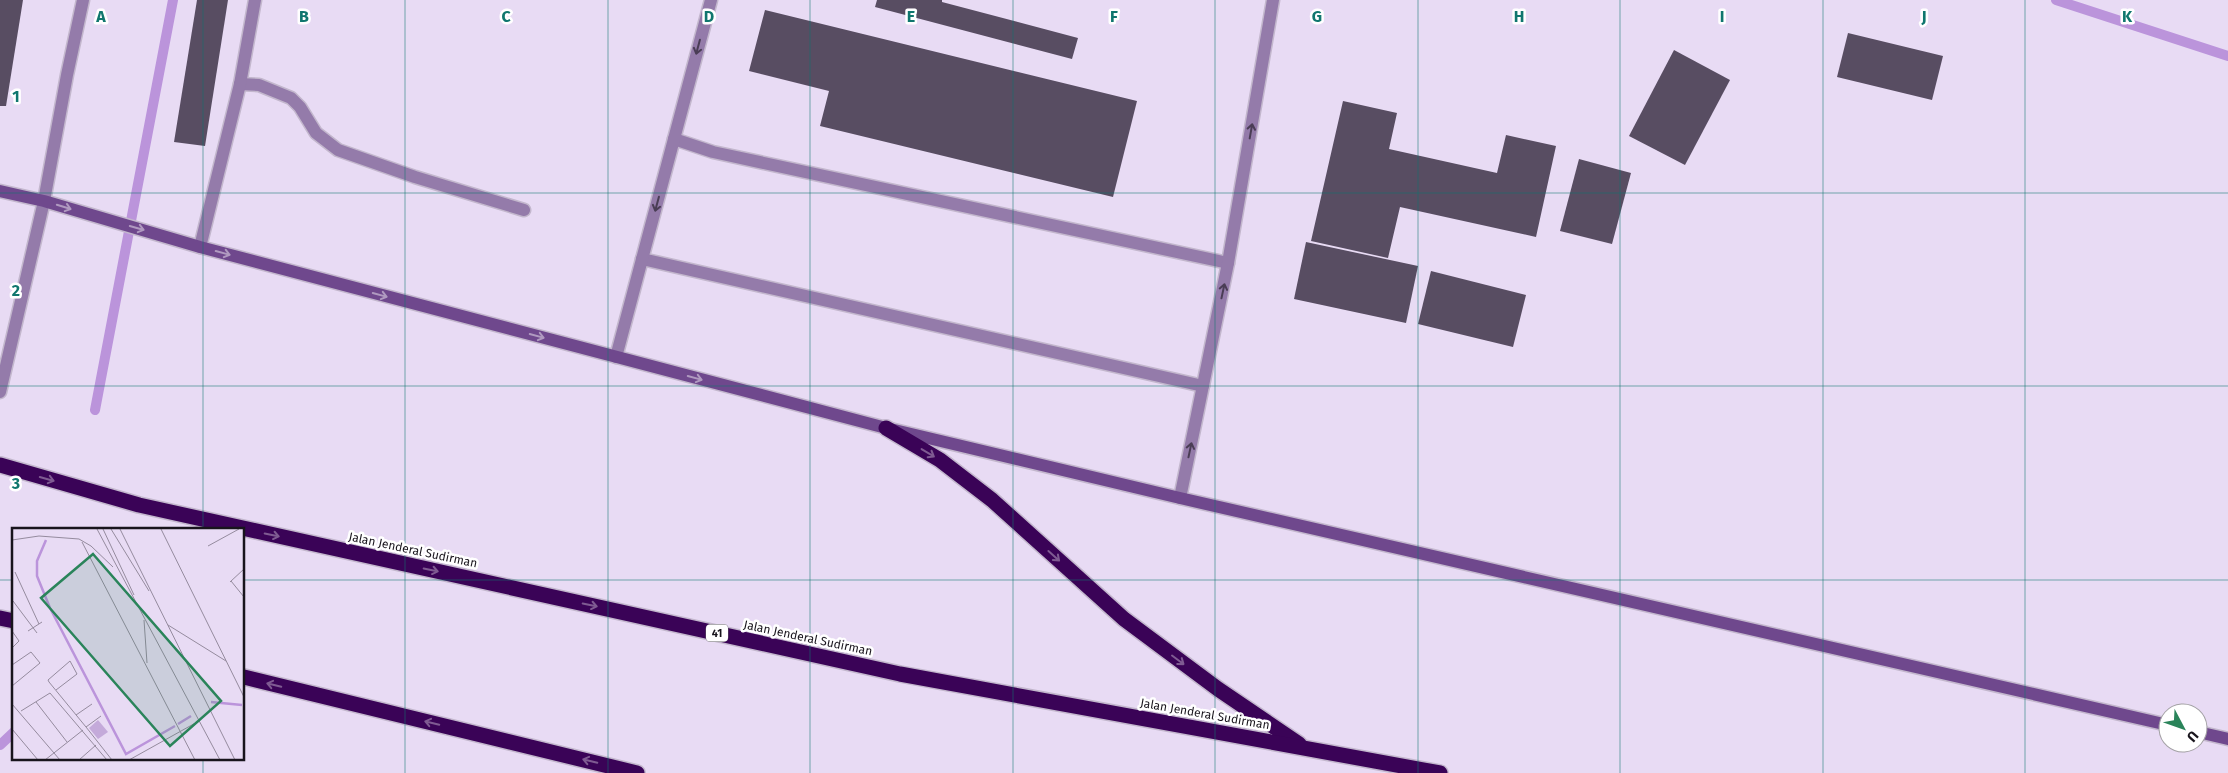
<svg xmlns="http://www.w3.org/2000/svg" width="2228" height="773" font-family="'Fira Sans',sans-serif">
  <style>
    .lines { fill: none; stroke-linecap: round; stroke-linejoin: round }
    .stream { stroke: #bb94db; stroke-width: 10 }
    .building { fill: #584d62 }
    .lane-casing { stroke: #c3b7cd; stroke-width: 15 }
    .street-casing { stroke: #c3b7cd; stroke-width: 15 }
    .secondary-casing { stroke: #c3b7cd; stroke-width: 15 }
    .highway-casing { stroke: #c3b7cd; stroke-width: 18 }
    .lane { stroke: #947baa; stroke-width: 12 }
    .street { stroke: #947baa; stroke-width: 12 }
    .secondary { stroke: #6f488d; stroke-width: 12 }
    .highway { stroke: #3a0357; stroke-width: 15 }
    .oneway { stroke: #4a3d55 }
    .oneway2 { stroke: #b09ac0 }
    .oneway3 { stroke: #7f5b92 }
    .grid { fill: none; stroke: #0f766e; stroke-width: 1; stroke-opacity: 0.55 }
    .labels { text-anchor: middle; stroke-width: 5; stroke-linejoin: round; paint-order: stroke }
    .shield { fill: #fff; stroke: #5d5a60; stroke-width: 1 }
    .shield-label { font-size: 11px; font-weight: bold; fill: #18141c }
    .street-label { font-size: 12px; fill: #18141c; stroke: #fff }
    .inset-river { fill: none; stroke: #bb94db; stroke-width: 2.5 }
    .inset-road { fill: none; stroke: #958b9e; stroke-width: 1 }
    .view { fill: #2a845a; fill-opacity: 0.15; stroke: #2a845a; stroke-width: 2.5 }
    .inset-edge { fill: none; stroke: #18141c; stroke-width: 2.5 }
    .grid-label { font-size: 16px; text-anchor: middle; font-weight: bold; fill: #0f766e; stroke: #fff; stroke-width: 5; stroke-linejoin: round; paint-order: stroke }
  </style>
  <rect width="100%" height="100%" fill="#e8dbf4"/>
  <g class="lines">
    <g class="stream">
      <polyline points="2056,0 2228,56"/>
      <polyline points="95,410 173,0"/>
      <polyline points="0,745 14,732"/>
    </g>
  </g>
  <g class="building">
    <polygon points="0,0 23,0 6,106 0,106"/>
    <polygon points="197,0 228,0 205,146 174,142"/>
    <polygon points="877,0 942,0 942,2 1078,38 1072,59 875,7"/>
    <polygon points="765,10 1137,101 1113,197 820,126 829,91 749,71"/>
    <polygon points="1848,33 1943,56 1932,100 1837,77"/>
    <polygon points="1674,50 1730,80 1685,165 1629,136"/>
    <polygon points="1343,101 1397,113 1389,149 1497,173 1506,135 1556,146 1536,237 1400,207 1388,258 1311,241"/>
    <polygon points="1579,159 1631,173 1612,244 1560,231"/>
    <polygon points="1306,242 1418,266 1406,323 1294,299"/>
    <polygon points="1431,271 1526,295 1513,347 1418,324"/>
  </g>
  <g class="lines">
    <g class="lane-casing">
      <g id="lane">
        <polyline points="240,84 259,85 291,98 300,107 316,133 338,150 415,177 524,210"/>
        <polyline points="674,139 713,152 1228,263"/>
        <polyline points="200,247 240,84 255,0"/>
        <polyline points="642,259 1203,386"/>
        <polyline points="616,357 711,0"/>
        <polyline points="1180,498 1228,263 1273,0"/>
      </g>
    </g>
    <g class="street-casing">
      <polyline id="street" points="0,392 44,201 67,75 83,0"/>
    </g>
    <g class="secondary-casing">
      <g id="secondary">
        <polyline points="0,191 44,201 200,247 886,428 1180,498 2168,725"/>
        <polyline points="2198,732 2228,739"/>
      </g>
    </g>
    <g class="highway-casing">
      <g id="highway">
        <polyline points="886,428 940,460 992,500 1124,619 1218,689 1299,744"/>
        <polyline points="0,465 139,505 900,674 1440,773"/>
        <polyline points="0,618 14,621"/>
        <polyline points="244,677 637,773"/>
      </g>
    </g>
    <use href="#lane" class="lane"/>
    <use href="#street" class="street"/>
    <use href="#secondary" class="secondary"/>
    <use href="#highway" class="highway"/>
  </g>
  <defs><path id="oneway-shaft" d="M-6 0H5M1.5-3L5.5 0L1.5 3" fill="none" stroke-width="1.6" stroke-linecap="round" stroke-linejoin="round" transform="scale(1.25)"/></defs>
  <g class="oneway">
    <use href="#oneway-shaft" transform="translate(698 47) rotate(105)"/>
    <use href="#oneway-shaft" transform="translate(1251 131) rotate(-80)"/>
    <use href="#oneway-shaft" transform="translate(657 204) rotate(105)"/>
    <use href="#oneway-shaft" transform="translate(1223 291) rotate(-78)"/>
    <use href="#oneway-shaft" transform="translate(1190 450) rotate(-78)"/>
  </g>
  <g class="oneway2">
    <use href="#oneway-shaft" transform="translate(64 207) rotate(17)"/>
    <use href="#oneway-shaft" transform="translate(137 228) rotate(16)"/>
    <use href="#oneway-shaft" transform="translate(223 253) rotate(15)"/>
    <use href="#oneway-shaft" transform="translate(380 295) rotate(15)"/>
    <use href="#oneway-shaft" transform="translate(537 336) rotate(15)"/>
    <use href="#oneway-shaft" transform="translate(695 378) rotate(15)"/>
  </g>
  <g class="oneway3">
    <use href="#oneway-shaft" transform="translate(928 453) rotate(31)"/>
    <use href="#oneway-shaft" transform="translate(47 479) rotate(16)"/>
    <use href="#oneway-shaft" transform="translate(272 535) rotate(12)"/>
    <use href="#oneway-shaft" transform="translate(1054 556) rotate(42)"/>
    <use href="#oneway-shaft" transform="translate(431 570) rotate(12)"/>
    <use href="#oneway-shaft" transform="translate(590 605) rotate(12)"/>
    <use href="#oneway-shaft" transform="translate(1178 660) rotate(37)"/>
    <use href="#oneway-shaft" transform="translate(274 685) rotate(-166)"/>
    <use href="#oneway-shaft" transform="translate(432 723) rotate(-166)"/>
    <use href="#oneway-shaft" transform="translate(590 761) rotate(-166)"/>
  </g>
  <path class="grid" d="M203,0V529M405,0V773M608,0V773M810,0V773M1013,0V773M1215,0V773M1418,0V773M1620,0V773M1823,0V773M2025,0V773M0,193H2228M0,386H2228M0,580H14M244,580H2228M203,759V773"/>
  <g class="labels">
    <rect class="shield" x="706" y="624.5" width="22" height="17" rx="4"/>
    <g class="shield-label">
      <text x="717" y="637">41</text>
    </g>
    <g class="street-label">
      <text transform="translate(413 550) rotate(12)" y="4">Jalan Jenderal Sudirman</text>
      <text transform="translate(808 638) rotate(12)" y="4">Jalan Jenderal Sudirman</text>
      <text transform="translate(1205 714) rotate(10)" y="4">Jalan Jenderal Sudirman</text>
    </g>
  </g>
  <g transform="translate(12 528)">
    <rect width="232" height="232" fill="#e8dbf4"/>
    <path d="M86,192L96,204L86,211L77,200Z" fill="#c4aada"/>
    <path class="inset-river" d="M34,12L25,33V48L38,80L114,226L163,198M199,174L230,177M166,196L179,188"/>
    <path class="inset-road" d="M85,1L208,232M91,1L122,67M99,1L137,63M108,1L223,232M149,1L232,169M0,12L27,8L67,11L79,18L101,39M70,14L183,232M196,18L227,1M3,44L27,96M219,53L232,69M218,54L232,41M1,73L25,105M132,92L135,135M156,97L214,133M0,103L7,113L0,120M16,103L30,94M0,137L19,124L28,135L0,158M44,162L65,146L58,133L36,152L37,154L74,199L100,232M24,174L55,214M0,176L48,232M9,183L38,165L95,232M64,187L80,176M74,199L89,188M0,201L26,232M33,232L71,202M67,232L84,217M117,232L187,193"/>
    <path class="view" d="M81,26L209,173L158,218L29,70Z"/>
    <rect width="232" height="232" class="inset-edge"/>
  </g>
  <g class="grid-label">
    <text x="101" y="22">A</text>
    <text x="304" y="22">B</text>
    <text x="506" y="22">C</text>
    <text x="709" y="22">D</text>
    <text x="911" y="22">E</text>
    <text x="1114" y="22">F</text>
    <text x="1317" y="22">G</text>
    <text x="1519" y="22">H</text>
    <text x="1722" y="22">I</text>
    <text x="1924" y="22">J</text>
    <text x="2127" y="22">K</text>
    <text x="16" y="102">1</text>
    <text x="16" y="296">2</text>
    <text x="16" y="489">3</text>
  </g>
  <g transform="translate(2183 728) rotate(131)"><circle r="24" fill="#ffffff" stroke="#a3a1a4"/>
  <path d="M0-4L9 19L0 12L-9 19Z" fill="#2a845a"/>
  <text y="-8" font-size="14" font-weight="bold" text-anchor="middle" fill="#18141c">U</text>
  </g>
</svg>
